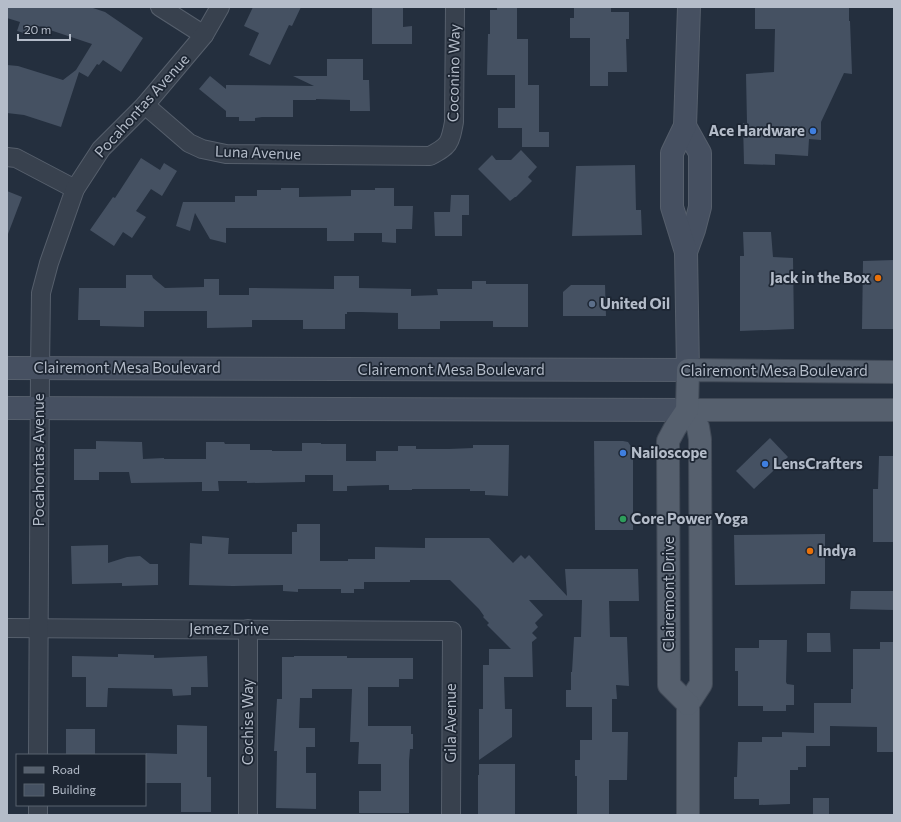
<svg xmlns="http://www.w3.org/2000/svg" width="901" height="822" font-family="Commissioner,sans-serif">
  <style>
    .building { fill: #455162 }
    .lines { fill: none; stroke-linecap: round; stroke-linejoin: round }
    .street-casing { stroke: #565f6c; stroke-width: 20 }
    .secondary-casing { stroke: #565f6c; stroke-width: 24 }
    .primary-casing { stroke: #414a57; stroke-width: 24 }
    .street { stroke: #38414e; stroke-width: 18 }
    .secondary { stroke: #465061; stroke-width: 22 }
    .primary { stroke: #56606e; stroke-width: 22 }
    .shop-dot { fill: #3f7fe0; stroke: #1d2633; stroke-width: 1.5 }
    .food-dot { fill: #e8710a; stroke: #1d2633; stroke-width: 1.5 }
    .service-dot { fill: #5c6f8a; stroke: #1d2633; stroke-width: 1.5 }
    .leisure-dot { fill: #2e9e5b; stroke: #1d2633; stroke-width: 1.5 }
    .labels { text-anchor: middle; stroke-width: 3.5; stroke-linejoin: round; paint-order: stroke }
    .street-label { font-size: 15px; fill: #b4bcc9; stroke: #1d2633 }
    .poi-label { font-size: 15px; font-weight: bold; fill: #b4bcc9; stroke: #1d2633; text-anchor: start }
  </style>
  <rect width="100%" height="100%" fill="#242f3e"/>
  <g class="building">
    <polygon points="7,7 90,7 105,12 143,38 121,72 103,60 99,65 97,64 88,77 79,72 61,127 24,115 7,113 7,65 18,66 63,80 76,70 92,44 35,25 31,35 17,31 20,22 7,18"/>
    <polygon points="253,7 301,7 292,26 289,25 270,65 249,55 259,33 244,26"/>
    <polygon points="372,7 403,7 403,27 412,26 412,44 372,44"/>
    <polygon points="497,7 517,7 517,39 528,39 528,85 539,85 539,132 549,132 549,147 522,147 522,128 498,128 498,108 515,108 515,75 487,75 488,34 490,34 490,10 497,10"/>
    <polygon points="574,7 611,7 611,12 629,12 629,39 626,39 627,72 608,72 608,86 590,86 590,38 570,38 570,18 574,18"/>
    <polygon points="755,7 849,7 849,21 850,21 852,74 844,73 821,122 821,140 809,139 808,156 775,154 775,165 744,164 743,123 747,123 746,74 774,72 775,29 755,29"/>
    <polygon points="327,59 363,59 363,80 369,80 370,111 350,111 350,100 316,99 316,100 293,100 293,117 262,117 255,118 255,121 239,121 239,117 226,117 226,111 199,89 210,76 226,89 226,85 314,86 293,76 327,76"/>
    <polygon points="521,150 537,167 528,177 532,181 516,197 515,197 510,201 478,169 492,155 496,160 511,160"/>
    <polygon points="141,158 160,170 164,163 177,171 162,196 151,189 136,211 146,217 132,238 123,232 114,246 90,230 113,197 115,198"/>
    <polygon points="635,165 636,210 641,210 642,235 572,236 576,166"/>
    <polygon points="281,188 299,188 299,197 351,196 351,190 375,190 375,188 394,188 394,206 413,206 412,229 396,229 396,243 382,242 382,233 354,233 354,241 327,241 327,228 226,228 226,243 210,239 195,213 190,231 176,226 183,202 235,202 235,196 257,196 257,190 281,190"/>
    <polygon points="7,191 22,197 8,234 7,233"/>
    <polygon points="451,195 469,195 469,215 462,215 462,236 435,236 434,212 450,212"/>
    <polygon points="743,232 771,232 773,257 793,258 794,329 740,331 740,256 744,256"/>
    <polygon points="894,260 894,329 862,329 863,261"/>
    <polygon points="126,275 152,275 153,278 165,288 204,287 204,279 219,279 219,295 249,295 249,288 334,289 334,276 359,276 359,288 411,289 411,296 438,295 437,289 472,289 472,281 486,281 486,284 528,284 528,327 493,327 493,321 440,321 440,329 398,329 398,313 361,312 347,312 347,314 345,314 345,329 303,329 303,320 252,320 252,327 207,328 207,311 144,311 144,327 100,326 100,320 78,320 79,288 126,288"/>
    <polygon points="571,285 605,285 606,316 563,316 563,292"/>
    <polygon points="770,438 788,457 754,489 736,471"/>
    <polygon points="96,441 142,442 143,459 164,458 164,459 206,459 206,442 224,442 225,444 250,444 250,450 272,450 272,451 302,451 302,443 321,443 321,444 346,444 346,461 376,461 376,451 398,451 398,446 416,446 416,449 449,449 473,448 473,445 509,445 508,496 485,495 485,491 470,491 470,489 412,489 412,490 389,490 389,485 347,486 347,491 333,491 333,475 305,475 305,482 247,483 247,481 218,481 219,491 202,491 202,482 131,483 129,472 99,472 99,480 74,480 74,449 96,449"/>
    <polygon points="594,441 623,441 628,442 632,448 633,457 633,530 595,530"/>
    <polygon points="879,456 894,456 894,542 873,542 873,489 878,489"/>
    <polygon points="297,524 320,524 320,561 348,561 348,559 375,559 375,547 425,548 425,538 489,538 513,563 521,555 525,559 529,555 567,596 565,569 638,569 639,601 609,601 610,637 627,637 629,686 616,685 617,699 612,699 612,732 628,732 627,780 609,780 609,815 577,815 577,776 575,776 575,760 580,760 580,740 592,740 592,707 566,707 566,690 571,690 571,672 572,672 574,637 581,637 582,600 529,600 543,615 535,623 538,627 532,633 537,638 532,642 533,677 504,677 505,709 512,709 512,737 479,760 479,709 483,709 483,665 489,665 489,649 511,649 487,625 489,623 483,617 484,616 479,609 450,580 410,580 410,582 364,582 364,589 354,589 354,593 341,593 341,589 298,589 298,592 283,591 283,585 233,586 189,585 190,543 202,544 202,536 229,538 228,554 292,554 292,532 297,532"/>
    <polygon points="825,534 825,584 735,585 734,535"/>
    <polygon points="108,545 108,563 127,557 140,556 150,564 158,564 158,585 122,586 122,583 72,584 71,546"/>
    <polygon points="851,591 894,591 894,610 850,609"/>
    <polygon points="807,633 830,633 831,652 807,652"/>
    <polygon points="759,640 787,640 786,682 787,684 794,685 794,705 786,705 786,711 763,711 763,706 738,706 738,671 735,671 735,648 759,648"/>
    <polygon points="880,642 894,642 894,752 877,752 877,727 830,726 830,746 806,746 806,767 798,767 798,770 790,770 790,804 759,805 759,799 734,799 734,777 737,777 738,742 762,742 762,737 782,737 782,732 814,733 814,703 851,703 851,689 853,689 853,649 880,649"/>
    <polygon points="118,654 154,655 154,658 207,656 208,687 191,687 191,695 173,696 172,689 108,688 107,707 86,707 86,677 72,677 72,656 118,657"/>
    <polygon points="294,656 347,656 347,658 413,658 413,679 399,679 399,687 368,687 368,726 411,726 411,734 413,734 413,749 410,749 409,761 409,813 359,813 359,791 381,791 381,764 358,764 359,742 350,742 352,689 312,689 312,698 300,698 299,728 315,728 315,747 306,747 306,773 316,773 316,809 276,808 277,751 274,751 277,699 282,699 282,657 294,657"/>
    <polygon points="177,725 207,726 207,777 211,777 211,812 181,812 181,783 146,783 146,753 177,754"/>
    <rect x="66" y="729" width="29" height="26"/>
    <polygon points="479,764 515,764 515,815 478,815 478,775 479,775"/>
    <rect x="813" y="798" width="16" height="17"/>
  </g>
  <g class="lines">
    <g class="street-casing">
      <g id="street">
        <polyline points="160,7 204,35"/>
        <path d="M145,105L189,143L202,149L226,154L430,156C449,146 450,144 454,122L455,7"/>
        <polyline points="7,157 16,158 75,189"/>
        <polyline points="7,628 452,631 451,815"/>
        <polyline points="248,629 248,815"/>
        <polyline points="38,755 40,368 41,293 49,263 75,189 101,149 145,105 204,35 220,7"/>
        <polyline points="38,805 38,815"/>
      </g>
    </g>
    <g class="secondary-casing">
      <g id="secondary">
        <polyline points="685,126 700,153 700,207 694,230 686,252"/>
        <polyline points="7,368 688,370 686,252 672,207 672,153 685,126 689,7"/>
        <polyline points="7,408 687,410"/>
      </g>
    </g>
    <g class="primary-casing">
      <g id="primary">
        <polyline points="687,410 698,427 700,439 701,684 688,704 688,815"/>
        <polyline points="687,410 894,410"/>
        <polyline points="688,704 669,685 668,441 675,428 687,410 688,370 894,372"/>
      </g>
    </g>
    <use href="#street" class="street"/>
    <use href="#secondary" class="secondary"/>
    <use href="#primary" class="primary"/>
  </g>
  <g class="shop-dot">
    <circle cx="813" cy="131" r="4"/>
    <circle cx="623" cy="453" r="4"/>
    <circle cx="765" cy="464" r="4"/>
  </g>
  <g class="food-dot">
    <circle cx="878" cy="278" r="4"/>
    <circle cx="810" cy="551" r="4"/>
  </g>
  <circle class="service-dot" cx="592" cy="304" r="4"/>
  <circle class="leisure-dot" cx="623" cy="519" r="4"/>
  <g class="labels">
    <g class="street-label">
      <text transform="translate(454 73) rotate(-89)" y="5">Coconino Way</text>
      <text transform="translate(142 106) rotate(-48)" y="5">Pocahontas Avenue</text>
      <text transform="translate(258 153) rotate(2)" y="5">Luna Avenue</text>
      <text x="127" y="373">Clairemont Mesa Boulevard</text>
      <text x="451" y="375">Clairemont Mesa Boulevard</text>
      <text x="774" y="376">Clairemont Mesa Boulevard</text>
      <text transform="translate(39 460) rotate(-90)" y="5">Pocahontas Avenue</text>
      <text transform="translate(669 594) rotate(-90)" y="5">Clairemont Drive</text>
      <text x="229" y="634">Jemez Drive</text>
      <text transform="translate(248 722) rotate(-90)" y="5">Cochise Way</text>
      <text transform="translate(451 723) rotate(-90)" y="5">Gila Avenue</text>
    </g>
    <g class="poi-label">
      <text x="805" y="136" text-anchor="end">Ace Hardware</text>
      <text x="870" y="283" text-anchor="end">Jack in the Box</text>
      <text x="600" y="309">United Oil</text>
      <text x="631" y="458">Nailoscope</text>
      <text x="773" y="469">LensCrafters</text>
      <text x="631" y="524">Core Power Yoga</text>
      <text x="818" y="556">Indya</text>
    </g>
  </g>
  <rect width="901" height="822" fill="none" stroke="#b4bcc9" stroke-width="16"/>
  <rect x="16" y="754" width="130" height="52" fill="#1d2633" stroke="#59626f"/>
  <rect x="24" y="767" width="20" height="6" fill="#56606e" stroke="#59626f"/>
  <text x="52" y="774" font-size="12" fill="#b4bcc9">Road</text>
  <rect x="24" y="784" width="20" height="12" fill="#455162" stroke="#59626f"/>
  <text x="52" y="794" font-size="12" fill="#b4bcc9">Building</text>
  <path d="M18 34v6h52v-6" fill="none" stroke="#b4bcc9" stroke-width="2"/>
  <text x="24" y="34" font-size="12" fill="#b4bcc9" stroke="#1d2633" stroke-width="3" paint-order="stroke">20 m</text>
</svg>
